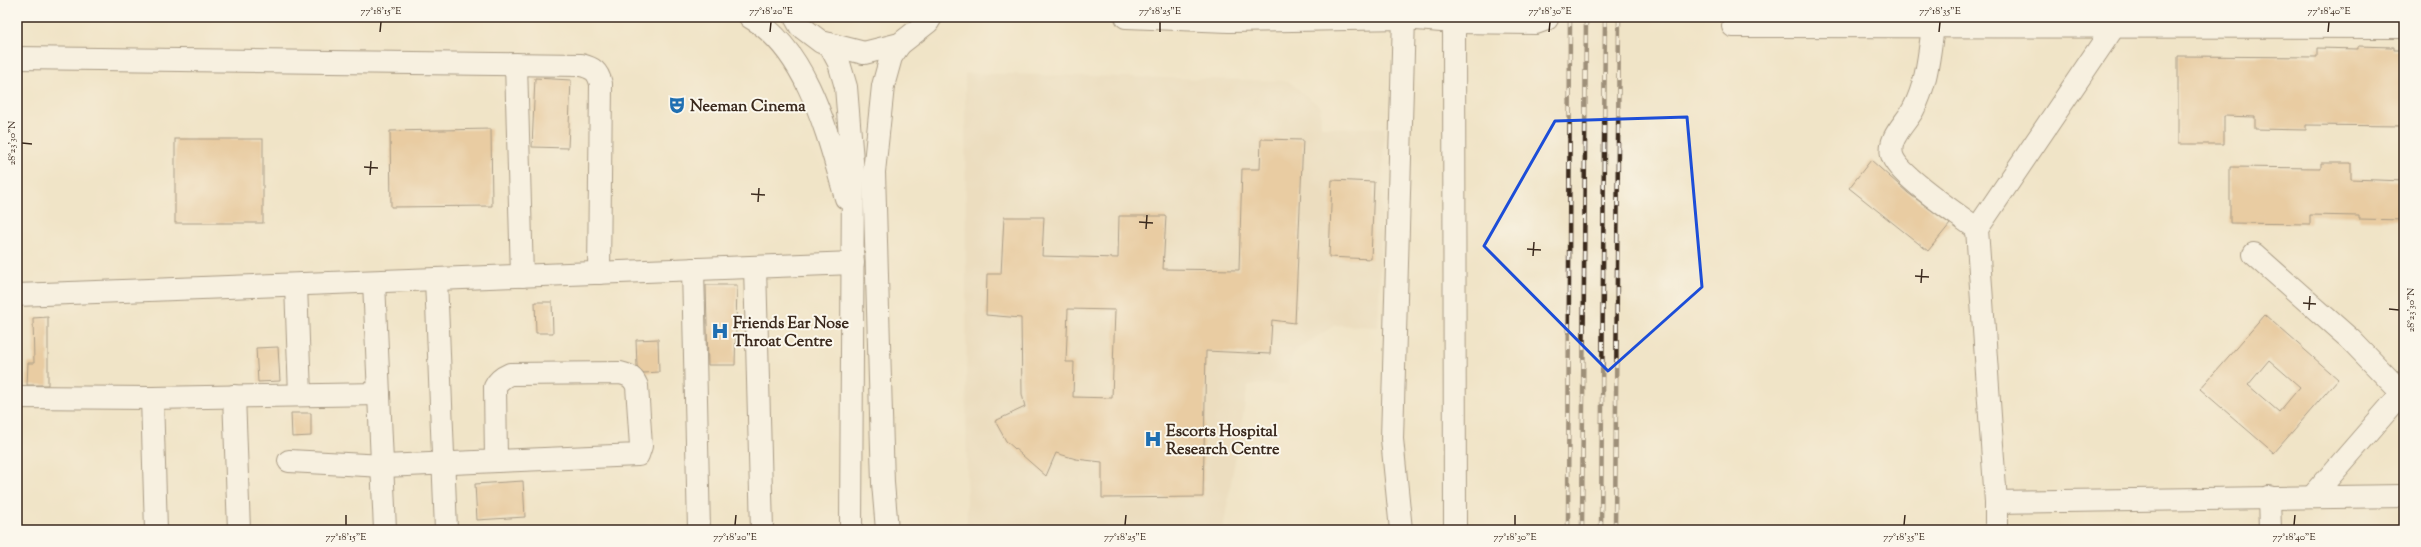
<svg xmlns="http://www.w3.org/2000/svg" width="2421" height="547" font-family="'Sorts Mill Goudy',serif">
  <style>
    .built { fill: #e6d6b7 }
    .building { fill: #dfaf76; fill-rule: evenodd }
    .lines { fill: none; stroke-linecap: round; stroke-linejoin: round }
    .minor-casing { stroke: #564637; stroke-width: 24 }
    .minor { stroke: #fff; stroke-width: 22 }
    .rail-casing { stroke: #3b2a1e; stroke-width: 4.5 }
    .rail { stroke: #fbf7ec; stroke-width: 3; stroke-dasharray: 9; stroke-linecap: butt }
    .marked { fill: none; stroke: #1d4ed8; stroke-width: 3; stroke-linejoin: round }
    .ticks { fill: none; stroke: #3b2a1e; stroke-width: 1.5 }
    .labels { text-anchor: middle; stroke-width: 4; stroke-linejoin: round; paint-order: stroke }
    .poi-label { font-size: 16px; font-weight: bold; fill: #3b2a1e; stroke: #fbf7ec; text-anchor: start }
    .neatline { fill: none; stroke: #3b2a1e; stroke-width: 1.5 }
    .ticks-label { font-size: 10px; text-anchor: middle; fill: #3b2a1e }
  </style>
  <rect width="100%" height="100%" fill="#fbf7ec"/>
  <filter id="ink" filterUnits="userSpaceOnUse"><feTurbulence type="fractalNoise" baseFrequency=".025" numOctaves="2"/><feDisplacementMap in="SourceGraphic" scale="8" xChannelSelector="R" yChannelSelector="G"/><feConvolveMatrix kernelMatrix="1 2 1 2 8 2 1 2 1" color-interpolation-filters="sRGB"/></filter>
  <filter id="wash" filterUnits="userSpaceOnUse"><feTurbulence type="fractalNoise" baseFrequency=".012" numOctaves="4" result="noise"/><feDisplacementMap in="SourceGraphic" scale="16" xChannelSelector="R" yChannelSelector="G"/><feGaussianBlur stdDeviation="0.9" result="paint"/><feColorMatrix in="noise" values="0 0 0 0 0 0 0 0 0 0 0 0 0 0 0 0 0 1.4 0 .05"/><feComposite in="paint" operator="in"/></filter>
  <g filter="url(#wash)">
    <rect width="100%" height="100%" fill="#f0e4c7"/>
    <polygon class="built" points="965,73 1288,81 1321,107 1321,127 1384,128 1378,327 1335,325 1292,353 1289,384 1248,385 1223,530 967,530"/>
    <g id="blocks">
      <g class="building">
        <polygon points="2358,46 2393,47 2393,50 2404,50 2404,126 2306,125 2306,130 2255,129 2255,117 2224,116 2224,144 2178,144 2178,56 2317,57 2317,48 2358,49"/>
        <polygon points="535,78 571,80 568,148 532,147"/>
        <polygon points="491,129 492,206 391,207 390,131"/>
        <rect x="175" y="139" width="88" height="84"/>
        <path d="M1261,139L1303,140L1295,323L1272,320L1270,354L1206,351L1203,497L1102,498V462L1076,459L1056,453L1046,476L1006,441L995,421L1025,407L1022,394L1021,318L986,315L987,274H1001L1004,217H1044L1042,256L1118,258L1119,216H1166L1163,269L1239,270L1242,169H1260ZM1068,309L1115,310L1112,398L1073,397L1074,362H1066Z"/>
        <polygon points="1871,160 1908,193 1950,224 1928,251 1849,188"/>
        <polygon points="2321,163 2351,163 2351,179 2404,181 2404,220 2359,219 2359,216 2310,215 2310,224 2230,223 2230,167 2321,168"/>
        <polygon points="1332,180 1374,182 1371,259 1329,257"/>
        <polygon points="706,285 737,285 735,365 708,365"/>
        <polygon points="535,302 552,302 553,333 536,333"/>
        <path d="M2265,315L2338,379L2274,453L2200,389ZM2269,360L2300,387L2279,412L2248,385Z"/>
        <polygon points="48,317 48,385 27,385 28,363 34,363 33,318"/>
        <polygon points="658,339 659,372 644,373 637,366 636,340"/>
        <polygon points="278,347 280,381 258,382 256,348"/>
        <polygon points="291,413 311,413 311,436 292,437"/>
        <polygon points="523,481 525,517 477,520 475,484"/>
      </g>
    </g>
  </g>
  <g filter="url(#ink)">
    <use href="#blocks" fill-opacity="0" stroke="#564637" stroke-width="1"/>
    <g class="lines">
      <g class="minor-casing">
        <g id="minor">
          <path d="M750,17C809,51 828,137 846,198"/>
          <polyline points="795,17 800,26 821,42 864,53 900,44 928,22 931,17"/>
          <polyline points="1126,17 1229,21 1404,18 1454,22 1536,23 1547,19"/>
          <polyline points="1454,22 1455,530"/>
          <polyline points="1733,26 2404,27"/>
          <path d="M1933,27C1929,55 1927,84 1913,110C1905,124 1888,138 1892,155C1897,175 1959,215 1977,229"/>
          <polyline points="829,44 839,63 846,87 853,173 851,530"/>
          <path d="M17,58L581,65C593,68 598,71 601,84L599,273"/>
          <polyline points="516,64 522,276"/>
          <polyline points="2254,254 2351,340 2402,393"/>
          <polyline points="755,267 762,530"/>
          <polyline points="693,269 699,530"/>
          <polyline points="436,279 446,530"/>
          <polyline points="374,282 385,530"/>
          <polyline points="296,285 300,395"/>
          <polyline points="17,295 853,263"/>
          <polyline points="234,396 239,530"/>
          <polyline points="17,397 152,398 379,394"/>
          <polyline points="152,398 156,530"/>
          <path d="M289,461L384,466L638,455L641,446L637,386C633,377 629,375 620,373L510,374C503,377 498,380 495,387L496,459"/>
          <polyline points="2269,497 2270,530"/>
          <polyline points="2312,497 2404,391"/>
          <polyline points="1996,502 2404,496"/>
          <polyline points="887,530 883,483 874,172 883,86 891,57 900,44"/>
          <polyline points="1401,530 1392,439 1404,17"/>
          <polyline points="1996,530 1996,502 1977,229 2113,28"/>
        </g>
      </g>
      <use href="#minor" class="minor"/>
      <g class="rail-casing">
        <g id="rail">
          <polyline points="1568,530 1570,17"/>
          <polyline points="1582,530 1586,17"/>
          <polyline points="1601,530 1605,17"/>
          <polyline points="1615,530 1619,17"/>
        </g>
      </g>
      <use href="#rail" class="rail"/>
    </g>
  </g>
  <path d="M0 0H2421V547H0ZM1687,117L1702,287L1608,371L1484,246L1555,121Z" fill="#f0e4c7" fill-opacity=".55" fill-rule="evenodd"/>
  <path class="marked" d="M1687,117L1702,287L1608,371L1484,246L1555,121Z"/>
  <path class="ticks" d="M380,32L381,22M770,32L771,22M1160,32V22M1549,32L1550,22M1939,32L1940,22M2328,32L2329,22M22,143L32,144M364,167L378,168M370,175L371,161M751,194L765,195M758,202L759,188M1139,222L1153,223M1146,229L1147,215M1527,249L1541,250M1533,256L1534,242M1915,276L1929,277M1921,283L1922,269M2303,303L2316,304M2389,309L2399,310M2309,310L2310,296M346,525V515M735,525L736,515M1125,525L1126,515M1515,525V515M1904,525L1905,515M2294,525L2295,515"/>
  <defs>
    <g id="theatre-bare" transform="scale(1.38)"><path d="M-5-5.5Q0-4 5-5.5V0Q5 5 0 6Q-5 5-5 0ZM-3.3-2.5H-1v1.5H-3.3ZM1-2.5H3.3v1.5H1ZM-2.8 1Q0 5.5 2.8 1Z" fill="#1f6fb2" stroke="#fbf7ec" stroke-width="2.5" paint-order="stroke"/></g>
    <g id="hospital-bare" transform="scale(1.38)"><path d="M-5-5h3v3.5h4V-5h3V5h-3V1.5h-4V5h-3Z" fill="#1f6fb2" stroke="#fbf7ec" stroke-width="2.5" paint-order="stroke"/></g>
  </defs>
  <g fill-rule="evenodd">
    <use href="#theatre-bare" x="677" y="105"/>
    <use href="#hospital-bare" x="720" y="331"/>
    <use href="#hospital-bare" x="1153" y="439"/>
  </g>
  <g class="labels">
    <g class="poi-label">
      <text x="690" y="111">Neeman Cinema</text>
      <text x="733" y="328">Friends Ear Nose<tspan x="733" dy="18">Throat Centre</tspan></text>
      <text x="1166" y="436">Escorts Hospital<tspan x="1166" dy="18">Research Centre</tspan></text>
    </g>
  </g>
  <rect width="2421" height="547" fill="none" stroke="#fbf7ec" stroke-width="44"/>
  <rect x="22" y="22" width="2377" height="503" class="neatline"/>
  <g class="ticks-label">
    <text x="381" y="14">77°18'15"E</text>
    <text x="771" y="14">77°18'20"E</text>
    <text x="1160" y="14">77°18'25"E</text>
    <text x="1550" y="14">77°18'30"E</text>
    <text x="1940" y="14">77°18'35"E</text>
    <text x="2329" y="14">77°18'40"E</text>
    <text transform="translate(11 143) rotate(-90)" y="4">28°23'30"N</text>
    <text transform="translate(2410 310) rotate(-90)" y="4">28°23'30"N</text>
    <text x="346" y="540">77°18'15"E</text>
    <text x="735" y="540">77°18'20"E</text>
    <text x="1125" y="540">77°18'25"E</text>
    <text x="1515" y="540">77°18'30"E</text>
    <text x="1904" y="540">77°18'35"E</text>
    <text x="2294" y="540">77°18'40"E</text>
  </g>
</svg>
